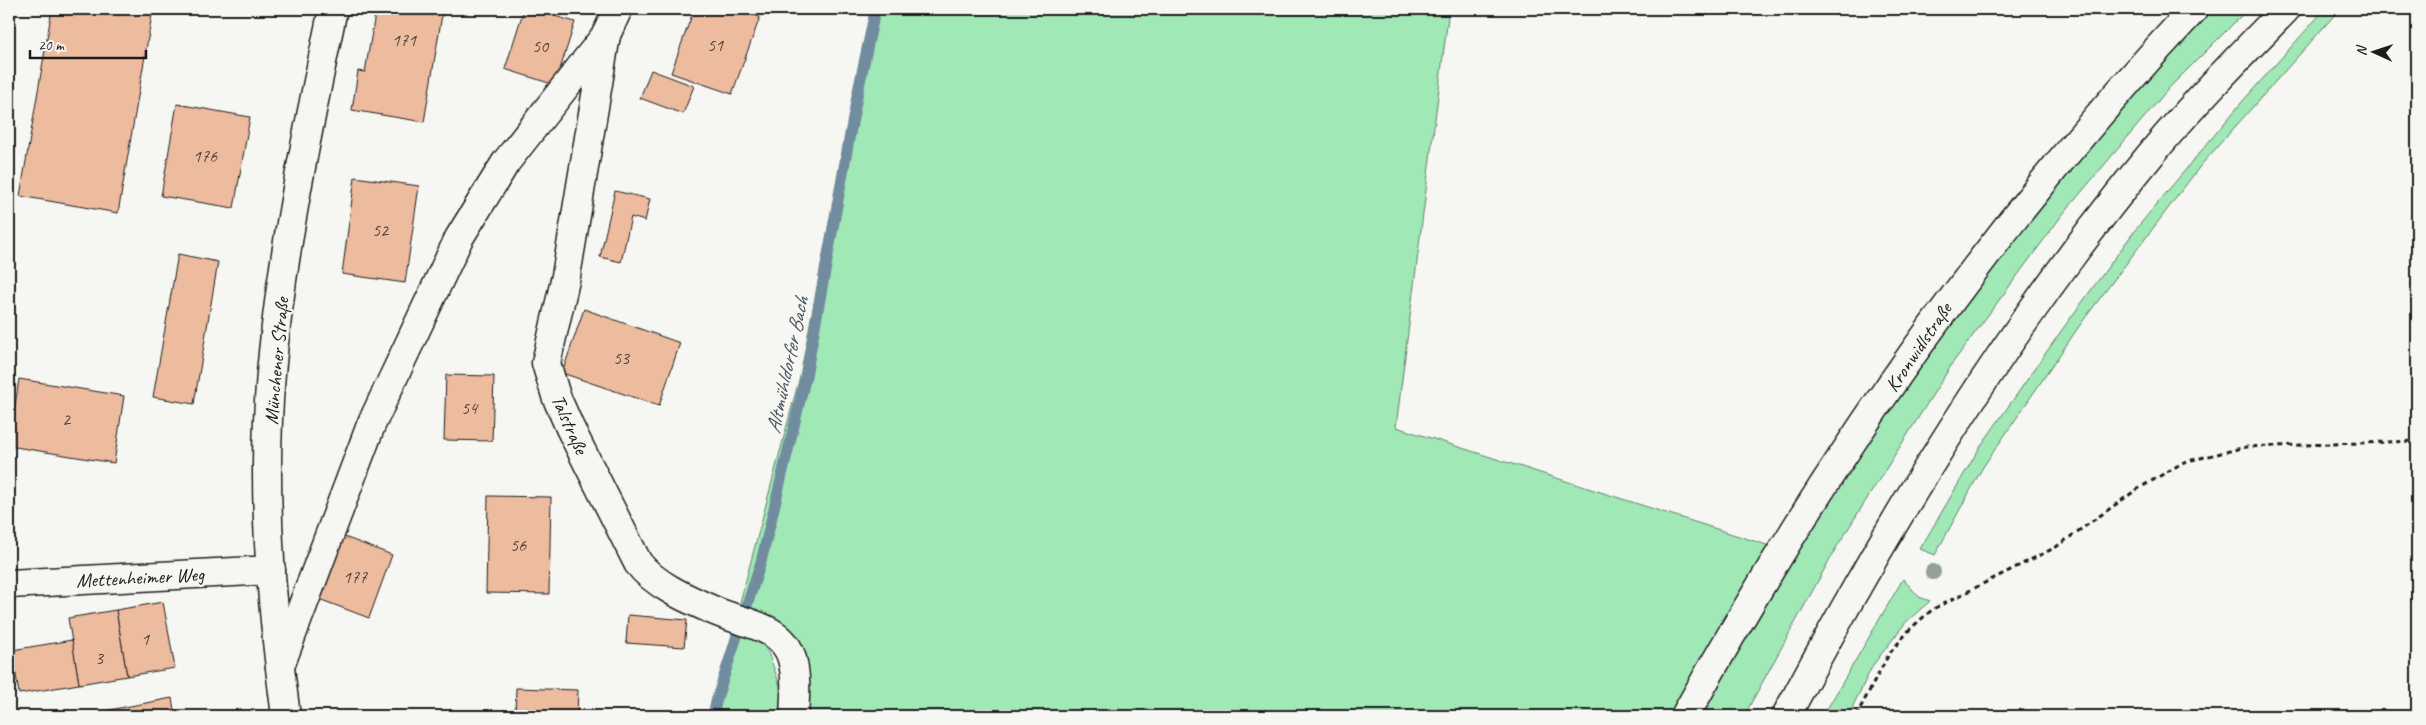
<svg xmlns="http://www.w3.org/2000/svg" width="2426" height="725" font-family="Caveat,sans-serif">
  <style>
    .green { fill: #a0e8b6; stroke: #5e8269 }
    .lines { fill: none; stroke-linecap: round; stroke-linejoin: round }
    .stream { stroke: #728c9f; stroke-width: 11 }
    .building { fill: #edbb9e; stroke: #1c1c1c }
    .minor-casing { stroke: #1c1c1c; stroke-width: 31 }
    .tertiary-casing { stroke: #1c1c1c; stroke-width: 31 }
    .secondary-casing { stroke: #1c1c1c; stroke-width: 31 }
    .path { stroke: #1c1c1c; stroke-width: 3; stroke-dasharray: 5 4; stroke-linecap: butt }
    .minor { stroke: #f6f6f2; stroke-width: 28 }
    .tertiary { stroke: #f6f6f2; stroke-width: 28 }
    .secondary { stroke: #f6f6f2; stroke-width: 28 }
    .tree { fill: #94a096 }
    .labels { text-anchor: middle; stroke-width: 4.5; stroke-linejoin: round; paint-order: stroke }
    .number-label { font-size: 18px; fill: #50443c }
    .street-label { font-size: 20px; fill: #1c1c1c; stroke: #f6f6f2 }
    .water-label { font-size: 21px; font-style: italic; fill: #47545e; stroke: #f6f6f2 }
  </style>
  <rect width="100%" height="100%" fill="#f6f6f2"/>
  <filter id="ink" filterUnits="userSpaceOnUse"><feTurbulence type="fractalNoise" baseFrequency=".02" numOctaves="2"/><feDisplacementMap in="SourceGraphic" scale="10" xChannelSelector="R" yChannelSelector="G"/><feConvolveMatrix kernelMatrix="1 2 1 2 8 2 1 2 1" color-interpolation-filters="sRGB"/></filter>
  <g filter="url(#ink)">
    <g class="green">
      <polygon points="875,9 1449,9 1396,427 1770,546 1713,638 1671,716 803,716 806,685 738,610 800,376 848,124"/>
      <polygon points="2206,9 2248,9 2169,88 2063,214 1954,361 1836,548 1744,716 1697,716 1841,481 2040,196"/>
      <polygon points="2325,9 2340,9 2201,165 2082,322 1983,467 1935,555 1920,549 1980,447 2064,327 2136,229 2242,102"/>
      <polygon points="1903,579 1919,597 1930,601 1906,622 1873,665 1848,716 1823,716"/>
      <polygon points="733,631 758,638 768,652 782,691 781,716 710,716"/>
    </g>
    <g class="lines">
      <polyline class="stream" points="713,716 717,698 761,562 806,376 857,96 874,16"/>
    </g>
    <g class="building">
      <polygon points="52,9 153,9 118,213 20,196"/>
      <polygon points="376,9 443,9 424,122 352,110 358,71 365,72"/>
      <polygon points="524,9 531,9 575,22 555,85 505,69"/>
      <polygon points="694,9 736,9 760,17 732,94 671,73"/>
      <polygon points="651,70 694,86 683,114 640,98"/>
      <polygon points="177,104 250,117 234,208 161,196"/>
      <polygon points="355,177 419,186 405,283 342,274"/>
      <polygon points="615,191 650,199 645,221 631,217 621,262 600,257"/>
      <polygon points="178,254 218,262 194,404 153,397"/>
      <polygon points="584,309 680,343 659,406 562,373"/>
      <polygon points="446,375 494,376 492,441 444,440"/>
      <polygon points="19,379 124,396 114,463 9,446"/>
      <polygon points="488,496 551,497 549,594 486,593"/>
      <polygon points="342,536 392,555 369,618 319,599"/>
      <polygon points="163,602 175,668 127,676 116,610"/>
      <polygon points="116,610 127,676 79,684 68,618"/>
      <polygon points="628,615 687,620 684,647 626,643"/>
      <polygon points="72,640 79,684 19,694 12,650"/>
      <polygon points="516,688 578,690 577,716 515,716"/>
      <polygon points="172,698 175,716 99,716 99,712"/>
      <rect x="342" y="712" width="57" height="4"/>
    </g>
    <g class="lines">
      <g class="minor-casing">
        <g id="minor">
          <path d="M606,35L566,276L546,363L556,396L570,428L638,563C656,586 688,599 715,611C741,623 783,625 792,659C797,677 795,698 794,716"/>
          <polyline points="9,584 271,570"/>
          <polyline points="280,666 371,425 459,238 506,162 606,35 618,9"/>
          <path d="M1685,716C1826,462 1995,221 2194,9"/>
        </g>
      </g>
      <g class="tertiary-casing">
        <path id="tertiary" d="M286,716C271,603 261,488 271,373C282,251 308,129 333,9"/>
      </g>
      <g class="secondary-casing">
        <path id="secondary" d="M1786,716C1891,518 2009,326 2152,153C2194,103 2241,55 2286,9"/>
      </g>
      <polyline class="path" points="1856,716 1889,654 1911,628 1933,609 2056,547 2136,490 2184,462 2246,447 2417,441"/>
      <use href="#minor" class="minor"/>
      <use href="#tertiary" class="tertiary"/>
      <use href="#secondary" class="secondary"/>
    </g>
    <circle class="tree" cx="1933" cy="572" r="8"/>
  </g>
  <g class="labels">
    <g class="number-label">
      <text x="404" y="46">171</text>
      <text x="715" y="51">51</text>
      <text x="540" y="52">50</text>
      <text x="205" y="162">176</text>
      <text x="380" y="236">52</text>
      <text x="621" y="364">53</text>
      <text x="469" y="414">54</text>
      <text x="66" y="425">2</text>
      <text x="518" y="551">56</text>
      <text x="355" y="583">177</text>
      <text x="145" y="645">1</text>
      <text x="99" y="664">3</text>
    </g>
    <g class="street-label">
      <text transform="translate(1918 347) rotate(-56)" y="7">Kronwidlstraße</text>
      <text transform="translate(276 361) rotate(-85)" y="7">Münchener Straße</text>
      <text transform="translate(570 424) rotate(66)" y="7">Talstraße</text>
      <text transform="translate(140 577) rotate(-3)" y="7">Mettenheimer Weg</text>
    </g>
    <g class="water-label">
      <text transform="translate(787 365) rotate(-78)" y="7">Altmühldorfer Bach</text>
    </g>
  </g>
  <rect width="2426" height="725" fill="none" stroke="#f6f6f2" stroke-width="30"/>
  <rect x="15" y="15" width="2396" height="695" fill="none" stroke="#1c1c1c" stroke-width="2" filter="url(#ink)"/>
  <g transform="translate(2374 52) rotate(273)" stroke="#f6f6f2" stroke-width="4" paint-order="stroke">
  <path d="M0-4L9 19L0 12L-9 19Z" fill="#1c1c1c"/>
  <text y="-8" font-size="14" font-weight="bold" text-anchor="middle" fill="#1c1c1c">N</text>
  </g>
  <path d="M30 50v8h116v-8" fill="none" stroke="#1c1c1c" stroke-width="2.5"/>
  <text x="38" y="50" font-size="15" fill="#1c1c1c" stroke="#f6f6f2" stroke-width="4" paint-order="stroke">20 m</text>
</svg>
